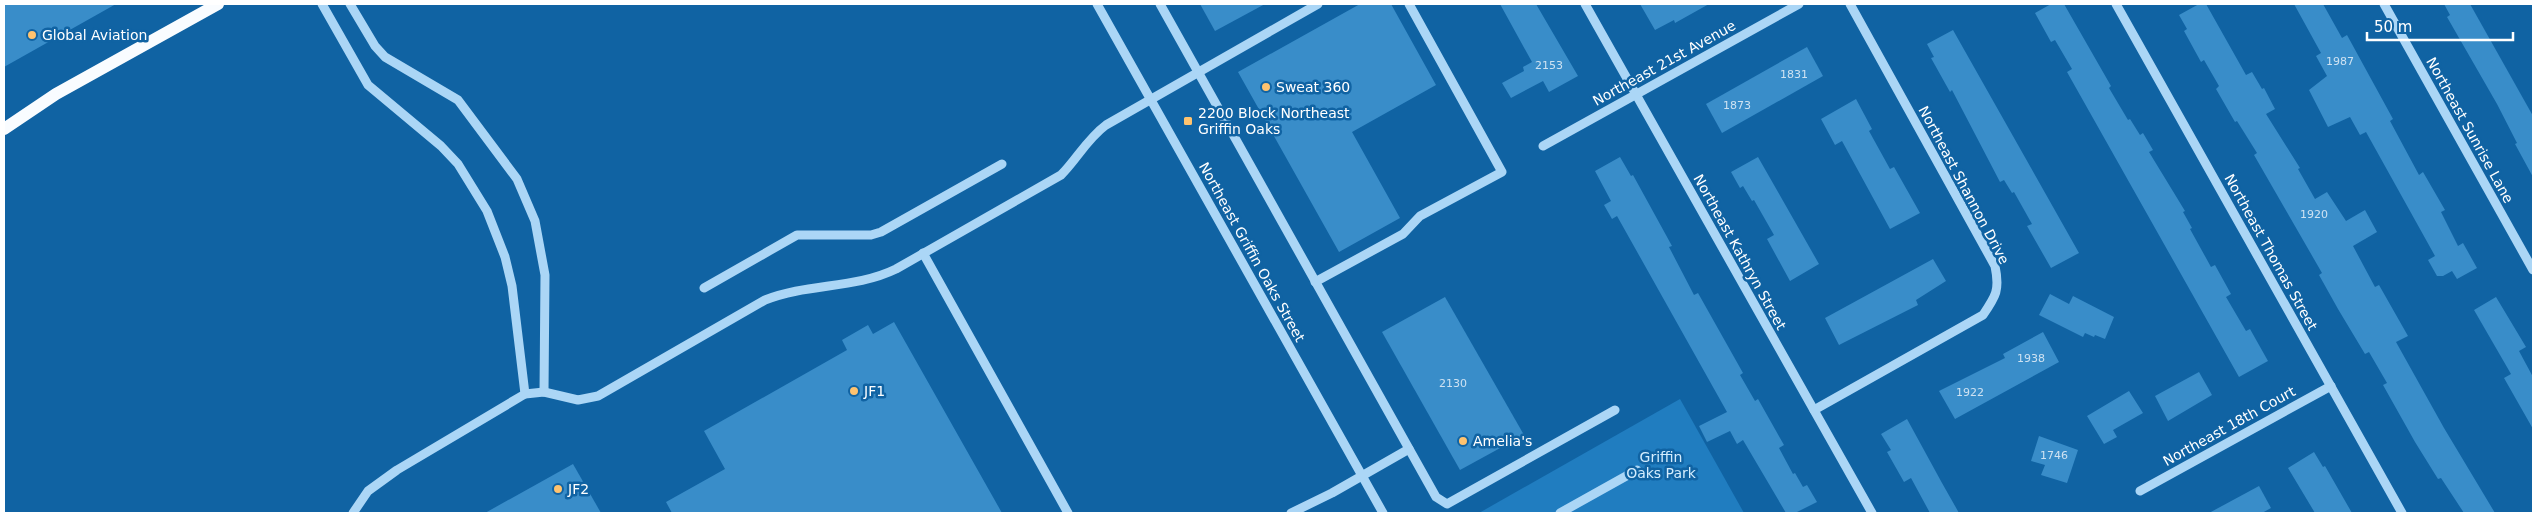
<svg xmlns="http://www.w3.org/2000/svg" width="2537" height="517" font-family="'DejaVu Sans',sans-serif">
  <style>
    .green { fill: #207dc0 }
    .building { fill: #398dc9 }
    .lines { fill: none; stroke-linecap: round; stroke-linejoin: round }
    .minor { stroke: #abd6f6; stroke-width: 9 }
    .major { stroke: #f9fcff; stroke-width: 12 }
    .poi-dot { fill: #ffc36f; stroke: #1063a3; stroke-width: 2 }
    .labels { text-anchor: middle; stroke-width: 5; stroke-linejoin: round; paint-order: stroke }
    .number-label { font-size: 11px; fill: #cee2f2 }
    .poi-label { font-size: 14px; fill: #fff; stroke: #1063a3; text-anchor: start }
    .street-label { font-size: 14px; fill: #fff; stroke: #1063a3 }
    .park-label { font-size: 14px; fill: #d4edfe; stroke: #1063a3 }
  </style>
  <rect width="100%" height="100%" fill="#1063a3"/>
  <polygon class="green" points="1680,399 1744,513 1479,513"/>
  <g class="building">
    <polygon points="4,4 116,4 4,67"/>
    <polygon points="1200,4 1265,4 1215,31"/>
    <polygon points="1360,4 1391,4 1436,85 1352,132 1400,218 1339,252 1238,72"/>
    <polygon points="1500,4 1536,4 1578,76 1549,92 1543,81 1511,98 1502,83 1524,71 1523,67 1532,62"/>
    <polygon points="1640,4 1709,4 1675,23 1674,20 1655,30"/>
    <polygon points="2051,4 2064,4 2111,86 2109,88 2128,120 2130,119 2140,135 2143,133 2153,150 2149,152 2185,211 2183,212 2192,228 2190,229 2211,267 2215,265 2231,294 2226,297 2246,331 2250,329 2268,361 2239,377 2067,72 2072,69 2055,40 2051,42 2035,13"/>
    <polygon points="2199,4 2206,4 2246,75 2252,72 2262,89 2264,88 2275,109 2266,114 2300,168 2298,169 2315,199 2327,192 2346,221 2365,210 2377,232 2353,246 2375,287 2379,285 2408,336 2396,342 2444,428 2495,513 2464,513 2441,478 2438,479 2415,442 2383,385 2387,383 2369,352 2365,354 2338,309 2319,275 2322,273 2254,155 2257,153 2237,121 2235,122 2216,89 2219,86 2204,60 2201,62 2184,31 2187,29 2179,15"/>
    <polygon points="2294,4 2323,4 2342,38 2347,35 2393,119 2390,121 2419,175 2423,172 2445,210 2441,212 2458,246 2463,243 2477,268 2457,279 2452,271 2443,276 2437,276 2428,260 2435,256 2366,132 2360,135 2350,117 2328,127 2309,90 2327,76 2316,56 2321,53"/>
    <polygon points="2444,4 2470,4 2533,116 2533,177 2515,144 2517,143 2497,104 2447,17 2450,15"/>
    <polygon points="1953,30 2079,253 2051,268 2027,226 2032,224 2014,192 2012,193 2004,180 2000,182 1952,90 1950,92 1931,58 1934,57 1927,44"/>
    <polygon points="1807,47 1823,76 1722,133 1706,104"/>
    <polygon points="1856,99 1872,129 1869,131 1890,169 1894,167 1920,213 1890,229 1842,141 1835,145 1821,119"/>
    <polygon points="1620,157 1631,176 1633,175 1672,246 1669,247 1694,295 1698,293 1743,373 1740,375 1755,401 1758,399 1784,445 1779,448 1793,474 1795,473 1803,487 1807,485 1817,502 1795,513 1786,513 1743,440 1737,444 1730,431 1707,442 1699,426 1727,412 1617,216 1612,219 1604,205 1611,201 1595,171"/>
    <polygon points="1758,157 1819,264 1790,281 1767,239 1774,235 1754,200 1752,201 1743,186 1740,188 1731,172"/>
    <polygon points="1933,259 1946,281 1916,300 1918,305 1839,345 1825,318"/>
    <polygon points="2050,294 2069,304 2073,296 2114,317 2105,339 2095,335 2094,337 2085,333 2083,337 2039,315"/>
    <polygon points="1445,297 1524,435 1460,470 1382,332"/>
    <polygon points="2496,297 2526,347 2519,351 2533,377 2533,429 2504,378 2511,374 2474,310"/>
    <polygon points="894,322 1002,513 672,513 666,502 725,469 704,431 847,350 842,340 868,325 873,334"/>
    <polygon points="2043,332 2059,362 1955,419 1939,391 2005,358 2003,354"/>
    <polygon points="2199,372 2212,395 2168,421 2155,396"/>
    <polygon points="2129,391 2143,413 2113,430 2117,437 2104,444 2087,416"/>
    <polygon points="1907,419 1942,483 1959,513 1930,513 1911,478 1904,482 1887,452 1891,450 1881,434"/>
    <polygon points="2039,436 2078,450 2067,483 2041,475 2045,465 2031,461"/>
    <polygon points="2314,452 2323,467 2325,466 2352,513 2315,513 2288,468"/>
    <polygon points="573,464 601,513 485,513"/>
    <polygon points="2259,486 2271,508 2262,513 2209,513"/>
  </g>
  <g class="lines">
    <g class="minor">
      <polyline points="322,4 368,85 441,146 458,164 487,211 505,257 512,286 525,394"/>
      <polyline points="350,4 375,46 385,57 458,100 517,179 535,221 545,275 544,392"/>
      <polyline points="1097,4 1383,513"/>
      <polyline points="1160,4 1436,497 1447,504 1615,410"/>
      <polyline points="1585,4 1872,513"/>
      <polyline points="2116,4 2402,513"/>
      <polyline points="2384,4 2533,270"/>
      <polyline points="1543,146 1799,4"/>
      <polyline points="923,253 1068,513"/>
      <polyline points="1315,282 1403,234 1420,216 1502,172 1409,4"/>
      <polyline points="704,288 797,235 871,235 881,232 1002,164"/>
      <path d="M1814,410L1983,315C1996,296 2000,290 1995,266L1850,4"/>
      <polyline points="2140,491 2331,386"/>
      <path d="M353,513L368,491L397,470L525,394L544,392L578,400L598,396L765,300C808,283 855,289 896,269L1061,175C1077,159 1087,139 1106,125L1318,4"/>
      <polyline points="1291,513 1332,493 1409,449"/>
      <polyline points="1560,513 1637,470"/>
    </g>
    <polyline class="major" points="4,129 56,94 218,4"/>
  </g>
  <g class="poi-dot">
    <circle cx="32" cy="35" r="5"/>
    <circle cx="1266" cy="87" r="5"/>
    <rect x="1183" y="116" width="10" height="10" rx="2.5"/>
    <circle cx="854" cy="391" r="5"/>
    <circle cx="1463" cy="441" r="5"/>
    <circle cx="558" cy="489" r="5"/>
  </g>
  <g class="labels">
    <g class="number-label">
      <text x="2340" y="65">1987</text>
      <text x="1549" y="69">2153</text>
      <text x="1794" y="78">1831</text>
      <text x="1737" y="109">1873</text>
      <text x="2314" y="218">1920</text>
      <text x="2031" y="362">1938</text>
      <text x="1453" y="387">2130</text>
      <text x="1970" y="396">1922</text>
      <text x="2054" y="459">1746</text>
    </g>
    <g class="poi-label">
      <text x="42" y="40">Global Aviation</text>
      <text x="1276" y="92">Sweat 360</text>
      <text x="1198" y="118">2200 Block Northeast<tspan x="1198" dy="16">Griffin Oaks</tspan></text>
      <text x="864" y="396">JF1</text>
      <text x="1473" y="446">Amelia's</text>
      <text x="568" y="494">JF2</text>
    </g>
    <g class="street-label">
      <text transform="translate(1664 63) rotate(-29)" y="5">Northeast 21st Avenue</text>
      <text transform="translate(2470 130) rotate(61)" y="5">Northeast Sunrise Lane</text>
      <text transform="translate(1964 185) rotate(62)" y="5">Northeast Shannon Drive</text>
      <text transform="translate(1252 252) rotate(61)" y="5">Northeast Griffin Oaks Street</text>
      <text transform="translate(1740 252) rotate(61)" y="5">Northeast Kathryn Street</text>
      <text transform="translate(2271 252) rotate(61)" y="5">Northeast Thomas Street</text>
      <text transform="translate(2229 426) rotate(-29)" y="5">Northeast 18th Court</text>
    </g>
    <g class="park-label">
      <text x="1661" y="462">Griffin<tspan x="1661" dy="16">Oaks Park</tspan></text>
    </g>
  </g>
  <rect width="2537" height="517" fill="none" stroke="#ffffff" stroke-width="10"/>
  <path d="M2367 32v8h146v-8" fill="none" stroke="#ffffff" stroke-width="2.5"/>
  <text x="2374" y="32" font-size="15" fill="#ffffff" stroke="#1063a3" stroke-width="4" paint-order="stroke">50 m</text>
</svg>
